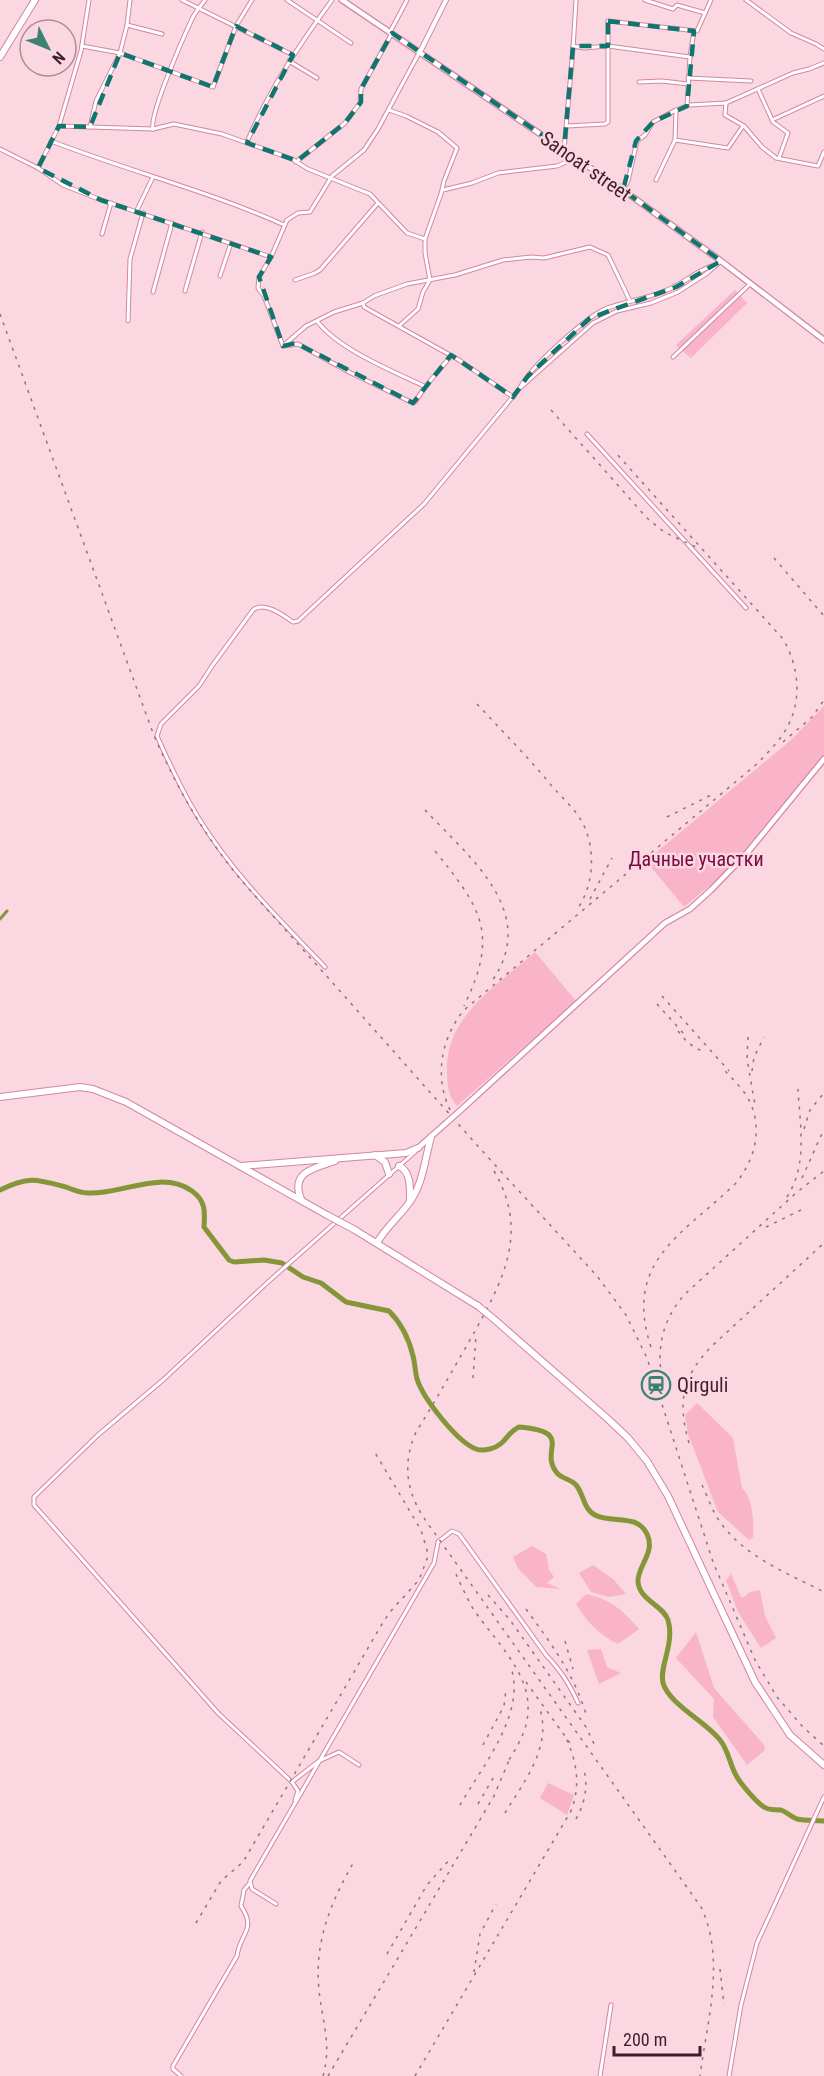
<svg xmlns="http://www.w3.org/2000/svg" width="824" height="2076" font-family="'Roboto Condensed',sans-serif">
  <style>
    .green { fill: #f9b4c9 }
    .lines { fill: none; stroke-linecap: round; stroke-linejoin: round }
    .canal { stroke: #849638; stroke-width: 3 }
    .river { stroke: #849638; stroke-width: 5 }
    .minor-casing { stroke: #d5869f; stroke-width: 5 }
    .tertiary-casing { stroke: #d5869f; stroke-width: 6 }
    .secondary-casing { stroke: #d5869f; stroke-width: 7 }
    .primary-casing { stroke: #d5869f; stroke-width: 8 }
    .trunk-casing { stroke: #d5869f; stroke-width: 8 }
    .minor { stroke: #fff; stroke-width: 3 }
    .tertiary { stroke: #fff; stroke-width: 4 }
    .secondary { stroke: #fff; stroke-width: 4.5 }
    .primary { stroke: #fff; stroke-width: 6 }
    .trunk { stroke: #fff; stroke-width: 6 }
    .rail { stroke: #93727c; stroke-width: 1.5; stroke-dasharray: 3 6; stroke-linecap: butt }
    .secondary-bridge-casing { stroke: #d5869f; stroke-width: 7; stroke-linecap: butt }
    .primary-bridge-casing { stroke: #d5869f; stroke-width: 8; stroke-linecap: butt }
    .secondary-bridge { stroke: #fff; stroke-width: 4.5 }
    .primary-bridge { stroke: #fff; stroke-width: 6 }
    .marked { fill: none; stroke: #0f766e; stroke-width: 4.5; stroke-dasharray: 12 8; stroke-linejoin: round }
    .labels { text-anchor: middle; stroke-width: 5; stroke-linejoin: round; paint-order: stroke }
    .street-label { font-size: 20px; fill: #3e1f29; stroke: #fad7e1 }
    .park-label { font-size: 20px; fill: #7d0741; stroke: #fad7e1 }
    .poi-label { font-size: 20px; fill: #3e1f29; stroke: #fad7e1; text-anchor: start }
  </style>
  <rect width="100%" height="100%" fill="#fad7e1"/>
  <g class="green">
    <polygon points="735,290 747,303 691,358 676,345"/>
    <polygon points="824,706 824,757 731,868 684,907 646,861 791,740"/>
    <path d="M535,952L576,1001L457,1106C448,1096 447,1083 447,1071C445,1016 498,985 535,952Z"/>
    <path d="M697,1403L733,1438L742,1488C753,1499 754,1522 753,1537L749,1540L718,1512L688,1434L685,1415Z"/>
    <polygon points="532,1546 546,1554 549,1570 554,1577 547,1583 561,1589 536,1587 518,1568 513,1557"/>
    <polygon points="593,1565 613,1579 626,1594 609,1597 591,1592 579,1573"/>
    <polygon points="731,1574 741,1597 744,1597 750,1592 760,1590 765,1616 776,1638 761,1648 738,1612 726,1580"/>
    <path d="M586,1594C612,1600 622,1610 639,1629L618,1644C598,1634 587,1622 576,1604Z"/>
    <polygon points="696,1632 714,1688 765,1746 764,1751 747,1765 713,1717 714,1699 676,1658"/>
    <polygon points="601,1649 607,1667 621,1673 599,1684 587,1650"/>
    <polygon points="548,1783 574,1795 567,1815 540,1798"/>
  </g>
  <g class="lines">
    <polyline class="canal" points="0,919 7,911"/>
    <path class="river" d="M0,1190C29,1176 36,1179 66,1187C73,1190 81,1193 88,1193C122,1195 160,1169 192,1191C206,1201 205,1212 204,1227L229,1260L234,1262L264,1260L282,1263L303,1277L321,1283L346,1302L389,1311C401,1323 409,1339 413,1356C415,1363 415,1371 417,1379C423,1398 457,1442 476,1449C481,1451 486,1450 490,1449C506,1445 506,1433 519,1427C576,1432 538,1450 557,1473C562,1479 571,1479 576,1485C584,1494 583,1509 595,1515C612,1524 637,1513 647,1534C656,1553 637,1566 638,1582C640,1601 663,1605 668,1620C675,1644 659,1666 663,1683C669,1704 706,1722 720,1740C729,1751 730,1766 737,1777C741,1784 757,1803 764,1807C770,1811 775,1809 781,1810C787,1812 791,1817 797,1819C806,1821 815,1820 824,1821"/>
    <g class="minor-casing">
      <g id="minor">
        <polyline points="182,0 293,55"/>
        <polyline points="287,0 351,43"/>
        <polyline points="645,0 673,9 677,5 705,13"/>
        <polyline points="746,0 791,33 816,44 824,49"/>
        <polyline points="127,25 162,34"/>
        <polyline points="390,32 407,0"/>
        <polyline points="82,46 120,53 213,87 236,26 252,0"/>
        <polyline points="573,46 584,48 608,46 690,57 694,31"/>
        <polyline points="419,53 378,129 364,150 332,176 310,212 298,213 287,220 271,257 259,277 258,288 264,296 283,346 306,326 334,312 363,303 374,296 407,284 455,275 503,260 531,257 544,258 590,247 608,255 630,301"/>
        <polyline points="289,61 317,78"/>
        <polyline points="688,78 751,81"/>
        <polyline points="639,82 662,81 688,84"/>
        <polyline points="758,89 773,122 788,133 779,158"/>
        <polyline points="726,103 793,73 809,69 824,63"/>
        <polyline points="687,106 690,57"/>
        <polyline points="389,110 406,116 438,132 457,148 444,181 441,194 425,239 425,253 430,280"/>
        <polyline points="772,120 824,96"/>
        <polyline points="59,126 153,129 174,124 222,134 292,159 308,169 370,194 407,233 425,239"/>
        <polyline points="567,126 605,124 608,122 608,21 697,31 711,0"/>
        <polyline points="90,127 96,101 120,53 127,25 130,0"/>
        <path d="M153,129C149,115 184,36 192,19C195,12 201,6 205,0"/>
        <polyline points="675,140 728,148 743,126"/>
        <path d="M51,141C128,171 209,191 284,225"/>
        <path d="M247,142C269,90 299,45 332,0"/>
        <polyline points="0,149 38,168 63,185 101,200 271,257"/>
        <polyline points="564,150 573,49 576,0"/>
        <polyline points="296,162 345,123 360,103 361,89 392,33"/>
        <polyline points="38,168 59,126 81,51 89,0"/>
        <polyline points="656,180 675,140 676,111"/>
        <polyline points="443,190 472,183 498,173 557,166 576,158"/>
        <polyline points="623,190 628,181 637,141 645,135 653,122 676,110 689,105 726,103 725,115 744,126 762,147 776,158 818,166 824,152"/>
        <polyline points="137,210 153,177"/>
        <polyline points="102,234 111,203"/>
        <polyline points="220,276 231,243"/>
        <polyline points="295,280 315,273 320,270 378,203"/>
        <polyline points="185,291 202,232"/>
        <polyline points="153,292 172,223"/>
        <polyline points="363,303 364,307 459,360 513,397"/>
        <polyline points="128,321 130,259 143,213"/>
        <path d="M317,321C338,349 392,371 424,386"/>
        <polyline points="399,326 418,309 423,292 430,280"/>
        <polyline points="284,346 298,344 349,372 413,403 415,402 425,387 451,356"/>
        <polyline points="673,357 750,284"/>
        <polyline points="520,388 593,323 617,311 651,303 678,292 706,274 721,261"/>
        <polyline points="587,434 746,608"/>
        <path d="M325,967C280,920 232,873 198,817C182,791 169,763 157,736L161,724L199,686L212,666L253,610C264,601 283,615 293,622L298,621L424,504L520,388C528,369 585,318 605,309C625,301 647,299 667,290C683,284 696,271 712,266"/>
        <polyline points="359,1765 339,1752 319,1761 292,1782 218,1713 34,1505 34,1497 98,1435 163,1380 268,1282 415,1152"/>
        <polyline points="292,1782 298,1791 295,1800"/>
        <path d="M276,1904L252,1889L250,1881L434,1563L438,1542L452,1531L459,1534L546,1655C561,1671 569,1683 578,1703"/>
        <path d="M181,2076L173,2069V2066L237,1956C240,1933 257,1930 241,1906L244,1890L250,1883"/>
        <polyline points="600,2076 611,2005"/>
        <polyline points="729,2076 741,2005 757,1943 824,1797"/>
      </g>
    </g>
    <g class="tertiary-casing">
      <polyline id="tertiary" points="420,52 446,0"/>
    </g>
    <g class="secondary-casing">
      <g id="secondary">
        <polyline points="342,0 623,190 721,261 824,340"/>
        <polyline points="462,1109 665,923 690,909 711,890 747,853 824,759"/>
        <polyline points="418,1148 445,1124"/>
      </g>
    </g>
    <g class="primary-casing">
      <g id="primary">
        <polyline points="0,1097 80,1087 93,1089 126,1102 327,1215"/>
        <polyline points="375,1155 385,1162 389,1174"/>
        <polyline points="241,1166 406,1153 418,1148"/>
        <path d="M399,1166C411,1172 410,1187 410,1199"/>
        <path d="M301,1199C290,1172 314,1168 335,1161"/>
        <polyline points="355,1230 478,1306"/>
        <path d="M377,1243C385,1228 399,1217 409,1203C423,1185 425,1158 431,1137"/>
        <polyline points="495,1320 608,1419 628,1438 647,1461 668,1496 755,1682 790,1735 824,1765"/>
      </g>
    </g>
    <g class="trunk-casing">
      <polyline id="trunk" points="0,57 35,0"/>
    </g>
    <use href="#minor" class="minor"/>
    <use href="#tertiary" class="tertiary"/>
    <use href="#secondary" class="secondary"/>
    <use href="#primary" class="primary"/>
    <use href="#trunk" class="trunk"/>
    <g class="rail">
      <path d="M0,314L153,733C176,787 204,835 241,880L485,1154L597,1276L626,1315L647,1358L713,1562L755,1660L777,1697L803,1727L824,1746"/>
      <polyline points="551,410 647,518 664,532 698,548"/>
      <polyline points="774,558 824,616"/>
      <path d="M477,704C502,731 528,757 551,785C563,799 578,811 585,828C596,854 593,888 576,911"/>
      <polyline points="783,742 812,717 824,700"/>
      <path d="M425,810C469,857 540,912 492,981"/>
      <polyline points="667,817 711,795"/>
      <path d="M435,851C482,909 499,934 464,1006"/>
      <polyline points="590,899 612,858"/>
      <polyline points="662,996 729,1071"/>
      <polyline points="657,1004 685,1035"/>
      <polyline points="678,1031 688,1043 703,1052"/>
      <polyline points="748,1037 747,1059 755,1105"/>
      <polyline points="752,1071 754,1057 764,1037"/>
      <path d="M450,1110C434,1077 441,1038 464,1010L758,763C766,754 776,745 783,734C803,705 800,668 783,639L615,452"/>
      <polyline points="804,1129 810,1110 824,1093"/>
      <path d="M494,1171C531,1234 501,1284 470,1340C452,1371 435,1402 416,1432C402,1464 406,1492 426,1521L701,1907C726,1959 707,2021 700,2076"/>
      <polyline points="802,1178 824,1129"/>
      <path d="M787,1197C808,1164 800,1126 798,1089"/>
      <polyline points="766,1227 805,1208"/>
      <path d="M651,1347C623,1262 681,1236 735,1184C757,1158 765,1122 744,1092C737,1083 729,1075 721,1067"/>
      <polyline points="473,1378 476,1336"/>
      <path d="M663,1385C656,1350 661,1322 684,1295L796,1193L824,1171"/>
      <path d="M689,1443C677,1402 682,1376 713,1345L824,1243"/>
      <path d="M702,1485C708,1497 712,1511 720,1522C745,1557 787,1573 824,1592"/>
      <path d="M456,1574C461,1585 466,1596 472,1607C492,1638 530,1671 528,1710C528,1731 516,1748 506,1765"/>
      <polyline points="488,1595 510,1620 586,1727 595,1746"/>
      <path d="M526,1609C550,1642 574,1674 586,1714"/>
      <polyline points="565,1641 573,1669"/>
      <polyline points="526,1682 570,1743"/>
      <polyline points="483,1745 504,1706 506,1689"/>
      <polyline points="478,1804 496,1773"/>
      <path d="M460,1805C482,1767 524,1716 512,1671"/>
      <path d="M505,1813C525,1780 553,1746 539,1706"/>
      <path d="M576,1819C585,1803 589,1784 583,1767"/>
      <polyline points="196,1923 221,1881 243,1862 382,1624 390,1612 419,1580 427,1559 427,1550 421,1530 374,1451"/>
      <polyline points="387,1954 427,1885 451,1858"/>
      <polyline points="720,1969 724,2005"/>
      <polyline points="474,1972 480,1934 496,1904"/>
      <path d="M323,2076C332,2044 322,2021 319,1990C314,1942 331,1901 355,1860"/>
      <polyline points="328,2076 494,1796 510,1758"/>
      <path d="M415,2076L571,1811C581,1785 577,1761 565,1736"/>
    </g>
    <g class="secondary-bridge-casing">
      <polyline id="secondary-bridge" points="445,1124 462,1109"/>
    </g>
    <g class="primary-bridge-casing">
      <g id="primary-bridge">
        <polyline points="327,1215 355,1230"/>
        <polyline points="478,1306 495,1320"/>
      </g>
    </g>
    <use href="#secondary-bridge" class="secondary-bridge"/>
    <use href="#primary-bridge" class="primary-bridge"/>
  </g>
  <path class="marked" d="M608,21L694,31L687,106L653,122L636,141L623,190L721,261L676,287L590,318L528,376L513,397L451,355L413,403L296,343L283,346L259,277L271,257L101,200L38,168L59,126L90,127L120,53L213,87L236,26L293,55L247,143L297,161L345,123L361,102V89L392,33L564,150L573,46H608Z"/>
  <defs>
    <g id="station-ring" transform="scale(1.5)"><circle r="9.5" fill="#fad7e1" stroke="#3d8174" stroke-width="1.5"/><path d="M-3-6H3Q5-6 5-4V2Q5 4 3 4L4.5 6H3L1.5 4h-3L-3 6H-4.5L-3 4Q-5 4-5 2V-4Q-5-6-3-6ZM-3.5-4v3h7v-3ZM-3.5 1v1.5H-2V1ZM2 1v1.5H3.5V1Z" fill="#3d8174"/></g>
  </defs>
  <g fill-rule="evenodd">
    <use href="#station-ring" x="656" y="1385"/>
  </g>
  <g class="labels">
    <g class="street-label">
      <text transform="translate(586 166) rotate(35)" y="7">Sanoat street</text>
    </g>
    <g class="park-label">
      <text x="696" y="866">Дачные участки</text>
    </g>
    <g class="poi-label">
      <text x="677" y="1392">Qirguli</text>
    </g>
  </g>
  <g transform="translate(48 48) rotate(133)"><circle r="28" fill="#fad7e1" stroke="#af8d97" stroke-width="1.5"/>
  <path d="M0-4.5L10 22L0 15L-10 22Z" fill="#3d8174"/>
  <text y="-9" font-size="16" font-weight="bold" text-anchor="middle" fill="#3e1f29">N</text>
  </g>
  <path d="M614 2046v9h86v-9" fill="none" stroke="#3e1f29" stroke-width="3"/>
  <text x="623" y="2046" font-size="18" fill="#3e1f29" stroke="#fad7e1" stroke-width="4.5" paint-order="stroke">200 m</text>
</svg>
